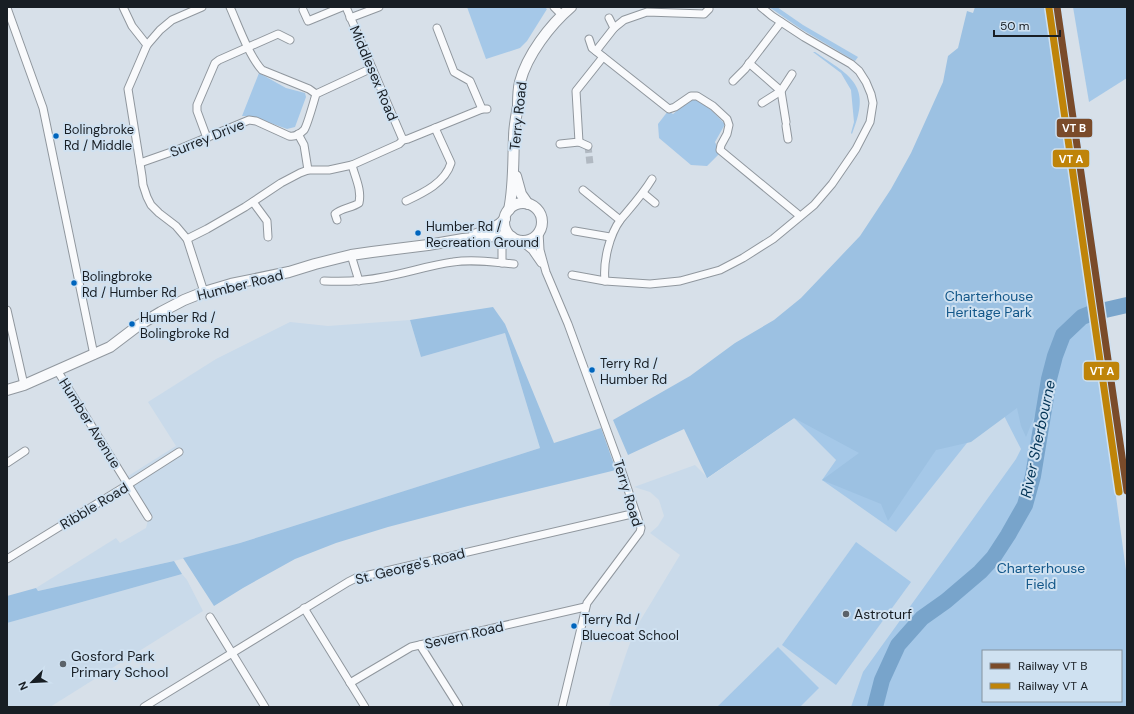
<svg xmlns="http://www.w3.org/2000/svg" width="1134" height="714" font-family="'DM Sans',sans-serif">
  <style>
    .built { fill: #c9daea }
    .green { fill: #a5c8e8; fill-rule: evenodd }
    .forest { fill: #9cc1e2 }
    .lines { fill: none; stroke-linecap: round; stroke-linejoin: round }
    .river { stroke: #78a4cb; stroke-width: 16 }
    .street-tunnel { stroke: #b1b9c2; stroke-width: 7; stroke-dasharray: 7 3.5; stroke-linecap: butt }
    .street-casing { stroke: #90979e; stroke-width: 9 }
    .secondary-casing { stroke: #90979e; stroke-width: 12 }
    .street { stroke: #f9fafc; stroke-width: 7 }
    .secondary { stroke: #f9fafc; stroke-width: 10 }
    .rail-1-casing { stroke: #cfe1f1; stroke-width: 10 }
    .rail-2-casing { stroke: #cfe1f1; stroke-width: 10 }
    .rail-1 { stroke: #7a4b2a; stroke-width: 7 }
    .rail-2 { stroke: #bf8409; stroke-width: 7 }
    .bus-dot { fill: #0065bd; stroke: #cfe1f1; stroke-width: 1.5 }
    .poi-dot { fill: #5b6269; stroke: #cfe1f1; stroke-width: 1.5 }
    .labels { text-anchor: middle; stroke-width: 4; stroke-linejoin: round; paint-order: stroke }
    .bus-label { font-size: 13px; fill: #181e24; stroke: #cfe1f1; text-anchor: start }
    .street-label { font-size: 14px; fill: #181e24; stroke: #cfe1f1 }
    .park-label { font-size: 14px; fill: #135789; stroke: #cfe1f1 }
    .poi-label { font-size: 14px; fill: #181e24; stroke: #cfe1f1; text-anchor: start }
    .water-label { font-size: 15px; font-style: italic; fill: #023355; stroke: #cfe1f1 }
    .line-badge { stroke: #cfe1f1; stroke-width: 1.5 }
    .badge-label { font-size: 11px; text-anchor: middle; font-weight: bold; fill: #fff }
  </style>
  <rect width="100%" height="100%" fill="#d7e0e9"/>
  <g class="built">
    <polygon points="410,320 421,357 505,333 540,448 240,543 178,560 38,591 36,588 116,538 120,543 146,528 148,520 125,478 176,446 148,402 216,359 290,322 328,326"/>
    <polygon points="1002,410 1026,437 1016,470 860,707 616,707 609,705 626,654 633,635 640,621 680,555 650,533 658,526 664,516 659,500 650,492 634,487 695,465 708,478 794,418 836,460 822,480 936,450"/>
    <polygon points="182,574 187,580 203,611 50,707 43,707 42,706 40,707 7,707 7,623"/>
  </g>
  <g class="green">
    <polygon points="467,7 544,7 547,9 527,41 520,48 486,59"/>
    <polygon points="769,7 777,7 803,25 858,57 855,61 801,29"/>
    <path d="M1050,7L1127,578V707H851L863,672L1016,459L1021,449L998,404L896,532L822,480L836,460L794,418L707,478L705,430ZM983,651H1121V701H983Z"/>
    <polygon points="1073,7 1127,7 1127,78 1089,102"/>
    <path d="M813,52H815C852,77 872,85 852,134L851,133L854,122L851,90L841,73Z"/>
    <polygon points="259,73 286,88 305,93 306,97 295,127 287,129 251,116 242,116"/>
    <path d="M693,99C703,100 717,116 724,123V126L715,142L720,153L707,166L691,165L659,138L658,124L668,111L673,114L690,100Z"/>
    <polygon points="856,542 911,582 836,685 782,645"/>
    <polygon points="778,647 819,688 800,707 717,707"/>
  </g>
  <g class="forest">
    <polygon points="975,7 1050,7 1092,313 1069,330 1026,437 1021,426 1017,408 971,442 936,450 888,521 881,504 822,480 859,453 794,418 707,478 684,429 628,455 613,420 690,376 735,343 774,320 801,298 860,236 891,189 911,153 943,82 948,56 958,48 967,11 973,13"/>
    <polygon points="493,307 505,324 554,443 601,428 616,470 468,506 388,527 336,543 295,559 243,588 214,606 183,558 240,543 540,448 505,333 421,357 410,320"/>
    <polygon points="174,561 182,574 7,623 7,596 36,588 38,591"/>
  </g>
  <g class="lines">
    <polyline class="river" points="875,707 882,680 898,645 922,618 946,601 980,572 993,558 1008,535 1025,505 1033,476 1049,379 1055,356 1063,335 1082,317 1092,313 1127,305"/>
    <polyline class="street-tunnel" points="588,146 590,164"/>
    <g class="street-casing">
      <g id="street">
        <polyline points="123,7 132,26 147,45"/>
        <polyline points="202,7 172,20 160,30 147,45 128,89 142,176 143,185 147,197 151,205 159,213 176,226 187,239 204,292"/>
        <path d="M230,7C238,25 249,56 262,70L309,89L316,94"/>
        <polyline points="346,7 403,140"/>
        <polyline points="554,7 562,15"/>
        <polyline points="7,8 43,108 94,355"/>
        <polyline points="303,10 308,21 342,7"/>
        <polyline points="350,18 379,7"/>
        <polyline points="609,18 614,28"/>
        <polyline points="437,28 454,72 470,81 482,109"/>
        <polyline points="589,39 592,48 669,109 675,107 691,96 697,96 713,106 727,119 729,125 727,134 721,145 720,150 800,216"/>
        <polyline points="596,51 614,28 624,20 647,12 704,14 709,9"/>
        <polyline points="749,63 781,91 786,122"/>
        <polyline points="733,81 745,69 781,22"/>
        <polyline points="762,103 781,91 792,74"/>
        <polyline points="786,126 788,139"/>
        <polyline points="298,134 304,145 308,170"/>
        <polyline points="207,138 197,111 197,105 215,63 219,60 278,34 290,40"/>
        <polyline points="579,142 588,146"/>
        <polyline points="560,144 579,142 576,91 603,57"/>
        <path d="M140,163L177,150L249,120L256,121L289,136C294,137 300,134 304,130C307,126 314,101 316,94L372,68"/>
        <polyline points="583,190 620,220"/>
        <polyline points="643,193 655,203"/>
        <path d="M406,201C423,193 445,183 451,163L435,128"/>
        <polyline points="253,202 267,221 268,237"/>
        <path d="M337,220L335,214C341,208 352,208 359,203C362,190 355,177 352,165"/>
        <polyline points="575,231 610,237"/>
        <polyline points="539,232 540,250 546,272 568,324 621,469 641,528 640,532 587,603 562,707"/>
        <polyline points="187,239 207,229 245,207 281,183 300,173 308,170 329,170 352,165 399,144 403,140 408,139 482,109 487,109"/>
        <polyline points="521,241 532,250 541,263"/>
        <polyline points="351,255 359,281"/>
        <polyline points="502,263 502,248"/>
        <polyline points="572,275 605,281 650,284 680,281 720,270 743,258 773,239 814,205 832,184 856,149 870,122 873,103 871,94 866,82 859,71 851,64 804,37 772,16 761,7"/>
        <path d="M324,281C344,282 364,281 384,277C407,273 430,265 453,262C472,259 494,262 514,264"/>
        <path d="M605,281C603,262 609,235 621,219C632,206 643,194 652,179"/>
        <polyline points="7,310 24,385"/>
        <polyline points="57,370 148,517"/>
        <polyline points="7,463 25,451"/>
        <polyline points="7,559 129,484 179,452"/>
        <polyline points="304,608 365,707"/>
        <polyline points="210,617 265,707"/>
        <polyline points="420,645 459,707"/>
        <polyline points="350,683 411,647 585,607"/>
        <polyline points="144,707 348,582 356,578 636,513"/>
      </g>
    </g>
    <g class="secondary-casing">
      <g id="secondary">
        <polyline points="516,176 521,194 528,204"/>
        <circle cx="523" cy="222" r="19"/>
        <path d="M509,210C514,186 513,162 514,137C514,127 516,117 518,106C518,99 518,90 520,82C527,55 550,25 571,7"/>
        <path d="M474,235C485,231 497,228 505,219"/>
        <polyline points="7,390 24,385 110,347 139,325 161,312 184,300 204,292 231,284 289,272 315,264 351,255 372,252 428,245 463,239 495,236 512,237"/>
      </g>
    </g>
    <use href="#street" class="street"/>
    <use href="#secondary" class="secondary"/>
    <g class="rail-1-casing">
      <polyline id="rail-1" points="1057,7 1127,491"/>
    </g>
    <g class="rail-2-casing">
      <polyline id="rail-2" points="1049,8 1119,492"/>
    </g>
    <use href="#rail-1" class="rail-1"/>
    <use href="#rail-2" class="rail-2"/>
  </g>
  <g class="bus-dot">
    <circle cx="56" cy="136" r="3.5"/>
    <circle cx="418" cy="233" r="3.5"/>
    <circle cx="74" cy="283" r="3.5"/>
    <circle cx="132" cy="324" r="3.5"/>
    <circle cx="592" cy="370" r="3.5"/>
    <circle cx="574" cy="626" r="3.5"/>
  </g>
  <g class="poi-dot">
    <circle cx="846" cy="614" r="4"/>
    <circle cx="63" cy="664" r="4"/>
  </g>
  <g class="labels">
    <g class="bus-label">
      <text x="64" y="134">Bolingbroke<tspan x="64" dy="16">Rd / Middle</tspan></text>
      <text x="426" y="231">Humber Rd /<tspan x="426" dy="16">Recreation Ground</tspan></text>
      <text x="82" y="281">Bolingbroke<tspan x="82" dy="16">Rd / Humber Rd</tspan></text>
      <text x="140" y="322">Humber Rd /<tspan x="140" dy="16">Bolingbroke Rd</tspan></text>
      <text x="600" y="368">Terry Rd /<tspan x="600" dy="16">Humber Rd</tspan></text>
      <text x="582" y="624">Terry Rd /<tspan x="582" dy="16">Bluecoat School</tspan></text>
    </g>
    <g class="street-label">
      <text transform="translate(374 73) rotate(67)" y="5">Middlesex Road</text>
      <text transform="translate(518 116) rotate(-84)" y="5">Terry Road</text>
      <text transform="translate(207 138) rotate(-22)" y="5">Surrey Drive</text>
      <text transform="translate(240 285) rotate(-14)" y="5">Humber Road</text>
      <text transform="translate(90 423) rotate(58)" y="5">Humber Avenue</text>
      <text transform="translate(628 493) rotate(73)" y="5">Terry Road</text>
      <text transform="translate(94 506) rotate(-31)" y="5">Ribble Road</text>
      <text transform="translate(410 566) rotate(-14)" y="5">St. George's Road</text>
      <text transform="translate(464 635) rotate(-13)" y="5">Severn Road</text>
    </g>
    <g class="park-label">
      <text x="989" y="301">Charterhouse<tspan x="989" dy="16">Heritage Park</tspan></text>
      <text x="1041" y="573">Charterhouse<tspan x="1041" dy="16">Field</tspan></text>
    </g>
    <g class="poi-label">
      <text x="854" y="619">Astroturf</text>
      <text x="71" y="661">Gosford Park<tspan x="71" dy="16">Primary School</tspan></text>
    </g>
    <g class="water-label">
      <text transform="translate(1038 439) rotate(-78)" y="5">River Sherbourne</text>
    </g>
  </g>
  <g class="line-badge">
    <rect x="1056" y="118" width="37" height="20" rx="4" fill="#7a4b2a"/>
    <rect x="1052" y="149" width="38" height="19" rx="4" fill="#bf8409"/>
    <rect x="1083" y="361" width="37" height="20" rx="4" fill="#bf8409"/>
  </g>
  <g class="badge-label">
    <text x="1074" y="132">VT B</text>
    <text x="1071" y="163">VT A</text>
    <text x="1102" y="375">VT A</text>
  </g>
  <rect width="1134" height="714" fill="none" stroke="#181e24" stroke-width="16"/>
  <rect x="982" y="650" width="140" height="52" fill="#cfe1f1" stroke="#86939f"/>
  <rect x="990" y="663" width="20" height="6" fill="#7a4b2a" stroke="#86939f"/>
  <text x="1018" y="670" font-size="12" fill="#181e24">Railway VT B</text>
  <rect x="990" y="683" width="20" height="6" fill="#bf8409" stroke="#86939f"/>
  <text x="1018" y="690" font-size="12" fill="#181e24">Railway VT A</text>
  <g transform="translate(32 682) rotate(246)" stroke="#cfe1f1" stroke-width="3" paint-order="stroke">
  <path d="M0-3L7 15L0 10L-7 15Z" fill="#181e24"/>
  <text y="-6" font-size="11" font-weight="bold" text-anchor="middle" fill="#181e24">N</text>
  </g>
  <path d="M994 30v6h66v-6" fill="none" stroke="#181e24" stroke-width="2"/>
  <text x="1000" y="30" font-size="12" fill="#181e24" stroke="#cfe1f1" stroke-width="3" paint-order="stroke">50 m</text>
</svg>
